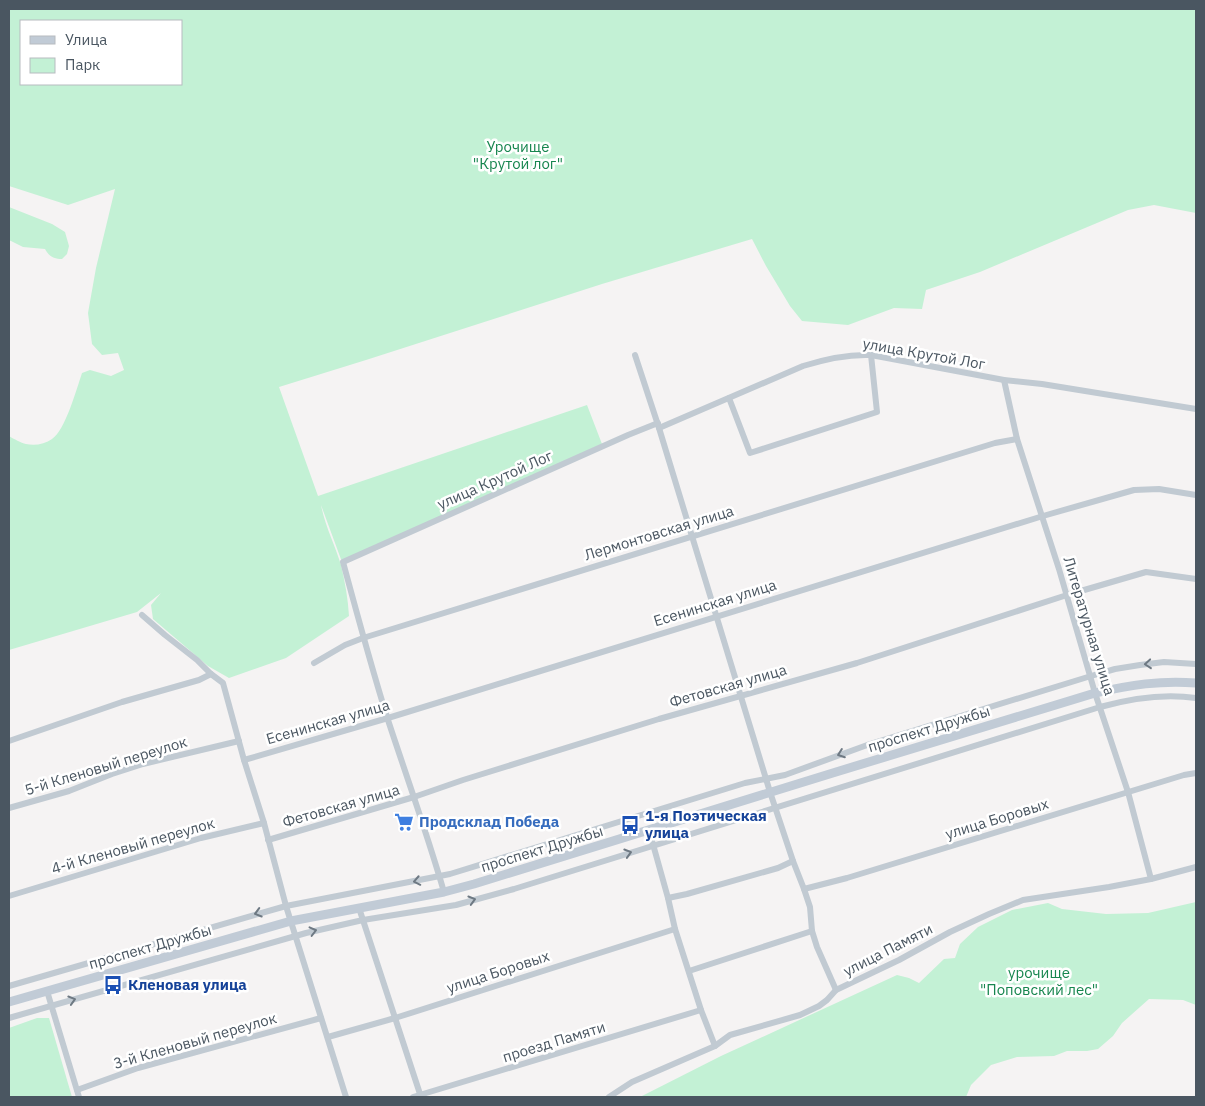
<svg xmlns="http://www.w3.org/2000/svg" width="1205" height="1106" font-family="'IBM Plex Sans',sans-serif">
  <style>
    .green { fill: #c3f1d5; fill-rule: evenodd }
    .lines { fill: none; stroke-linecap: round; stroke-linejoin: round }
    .minor { stroke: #c1cad2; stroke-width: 6 }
    .secondary { stroke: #c1cbd6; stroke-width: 9 }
    .oneway { stroke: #6e7983 }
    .labels { text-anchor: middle; stroke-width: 5; stroke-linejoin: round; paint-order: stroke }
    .park-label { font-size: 15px; fill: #17864f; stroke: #fff }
    .street-label { font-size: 15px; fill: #4a5661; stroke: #fff }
    .transit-label { font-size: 15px; font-weight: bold; fill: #164399; stroke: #fff; text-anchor: start }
    .shop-label { font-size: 15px; font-weight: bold; fill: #366cbe; stroke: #fff; text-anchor: start }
  </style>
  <rect width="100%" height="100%" fill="#f5f3f3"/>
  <g class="green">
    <path d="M9,9H1196V213L1154,205L1128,210L980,272L926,290L922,309L894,308L848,325L802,321L790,306L766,266L752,239L602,284L366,360L279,387L318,496L587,405L602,444L342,562L321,505C325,526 335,545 341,565C345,582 348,599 349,616L286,658L229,678L208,666L153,619L151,605L161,593L137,612L9,650V436C14,439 21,443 26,444C35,446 45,444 52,439C65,431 77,388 82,373L90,370L111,376L124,370L118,353L102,355L92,344L88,313L96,268L115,189L68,205L9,186ZM21,21H181V84H21Z"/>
    <path d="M9,207L52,224L65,232L69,246L67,254L62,259C53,259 49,256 45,249L23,247L9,240Z"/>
    <polygon points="1196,902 1196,1005 1183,1000 1149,999 1122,1023 1113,1036 1098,1049 1087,1051 1067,1051 1054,1056 1017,1057 991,1065 971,1085 966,1097 640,1097 721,1056 897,975 909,978 919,983 944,959 955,958 960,944 978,927 1012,910 1048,903 1062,909 1106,914 1148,913"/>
    <polygon points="37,1018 49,1018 72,1097 9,1097 9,1028"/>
  </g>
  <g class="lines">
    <g class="minor">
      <polyline points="635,355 659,428 770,792 793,861 804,889 810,907 812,931 817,947 836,990"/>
      <polyline points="1004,380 1017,439 1059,569 1095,693 1128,792 1151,879"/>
      <polyline points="729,398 750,453 877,412 871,355"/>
      <path d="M659,428L803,366C825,359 848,354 871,355L1004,380L1042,384L1196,409"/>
      <polyline points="142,615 165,635 197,660 211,674 223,683 244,760 264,823 286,906 346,1097"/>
      <polyline points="314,663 345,645 363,638 995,443 1017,439"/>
      <polyline points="9,741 122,702 199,680 211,674"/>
      <polyline points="244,760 388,718 1043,516 1134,490 1159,489 1196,495"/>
      <polyline points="9,808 69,791 112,774 143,764 239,741"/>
      <polyline points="649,830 668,898 675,929 701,1010 715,1046"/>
      <polyline points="268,840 414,797 463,780 659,719 857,663 1067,595 1146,572 1196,579"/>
      <polyline points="804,889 847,878 1184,775 1196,773"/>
      <path d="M444,892C427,833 406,775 387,717C371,666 357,614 343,562L628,435L658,423"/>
      <polyline points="9,896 201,838 264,823"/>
      <polyline points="668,898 687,894 778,868 793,861"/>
      <polyline points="359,908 421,1097"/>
      <polyline points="689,971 812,931"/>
      <polyline points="9,986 286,906 450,874 745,783 785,775 870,744 1091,676 1115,669 1140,665 1164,662 1196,664"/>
      <polyline points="47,991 79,1097"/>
      <path d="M9,1018L306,933L363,920L456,905L514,889L1100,707C1132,698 1163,693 1196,698"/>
      <polyline points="328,1037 395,1018 675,929"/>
      <polyline points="77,1090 138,1068 321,1018"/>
      <polyline points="413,1097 701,1010"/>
      <polyline points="609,1097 632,1082 715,1046 730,1035 800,1015 819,1006 827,1000 836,990 899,960 950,932 989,914 1023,900 1109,887 1151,879 1196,867"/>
    </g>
    <path class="secondary" d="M9,1002L291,921L444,892L474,884L836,772L1095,693C1130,685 1161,680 1196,683"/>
  </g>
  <defs><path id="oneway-chevron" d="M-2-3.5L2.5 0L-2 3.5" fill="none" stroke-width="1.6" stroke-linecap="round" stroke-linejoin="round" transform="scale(1.25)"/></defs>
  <g class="oneway">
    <use href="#oneway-chevron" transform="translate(1148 664) rotate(175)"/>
    <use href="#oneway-chevron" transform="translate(841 754) rotate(160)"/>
    <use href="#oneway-chevron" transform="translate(628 853) rotate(-17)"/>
    <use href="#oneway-chevron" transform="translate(417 881) rotate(169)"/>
    <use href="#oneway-chevron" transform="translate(472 900) rotate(-16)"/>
    <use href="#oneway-chevron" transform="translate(258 913) rotate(164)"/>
    <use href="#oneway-chevron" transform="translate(313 931) rotate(-14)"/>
    <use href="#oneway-chevron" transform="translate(72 1000) rotate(-17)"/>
  </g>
  <defs>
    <g id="supermarket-bare" transform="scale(1.5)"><path d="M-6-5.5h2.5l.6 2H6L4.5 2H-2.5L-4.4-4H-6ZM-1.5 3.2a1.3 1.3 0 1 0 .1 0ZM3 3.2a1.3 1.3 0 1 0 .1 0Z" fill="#3f7fe0" stroke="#fff" stroke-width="2.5" paint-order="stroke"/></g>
    <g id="bus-bare" transform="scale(1.5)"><path d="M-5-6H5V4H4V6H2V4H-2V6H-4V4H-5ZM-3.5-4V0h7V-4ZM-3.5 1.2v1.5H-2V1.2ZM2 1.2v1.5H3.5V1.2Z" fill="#1a4fb4" stroke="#fff" stroke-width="2.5" paint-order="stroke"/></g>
  </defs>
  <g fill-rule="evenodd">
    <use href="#supermarket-bare" x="404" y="822"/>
    <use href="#bus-bare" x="630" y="825"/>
    <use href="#bus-bare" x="113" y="985"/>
  </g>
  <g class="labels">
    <g class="park-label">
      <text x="518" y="152">Урочище<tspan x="518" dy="17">"Крутой лог"</tspan></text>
      <text x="1039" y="978">урочище<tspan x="1039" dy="17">"Поповский лес"</tspan></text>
    </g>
    <g class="street-label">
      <text transform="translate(924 354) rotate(10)" y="5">улица Крутой Лог</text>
      <text transform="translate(495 480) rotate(-24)" y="5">улица Крутой Лог</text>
      <text transform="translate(659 533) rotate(-17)" y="5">Лермонтовская улица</text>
      <text transform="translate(715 603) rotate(-17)" y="5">Есенинская улица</text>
      <text transform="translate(1089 626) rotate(73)" y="5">Литературная улица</text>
      <text transform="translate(728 686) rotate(-16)" y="5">Фетовская улица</text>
      <text transform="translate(328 722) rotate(-16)" y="5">Есенинская улица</text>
      <text transform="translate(929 729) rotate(-17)" y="5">проспект Дружбы</text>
      <text transform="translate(106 766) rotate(-17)" y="5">5-й Кленовый переулок</text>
      <text transform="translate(341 806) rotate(-16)" y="5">Фетовская улица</text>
      <text transform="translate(997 819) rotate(-17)" y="5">улица Боровых</text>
      <text transform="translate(133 846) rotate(-16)" y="5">4-й Кленовый переулок</text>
      <text transform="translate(542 849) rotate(-17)" y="5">проспект Дружбы</text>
      <text transform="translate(150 947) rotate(-16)" y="5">проспект Дружбы</text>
      <text transform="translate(888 950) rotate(-27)" y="5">улица Памяти</text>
      <text transform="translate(498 972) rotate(-18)" y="5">улица Боровых</text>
      <text transform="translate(195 1041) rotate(-16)" y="5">3-й Кленовый переулок</text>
      <text transform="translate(554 1042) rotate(-17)" y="5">проезд Памяти</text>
    </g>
    <g class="transit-label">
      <text x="645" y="821">1-я Поэтическая<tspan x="645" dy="17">улица</tspan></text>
      <text x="128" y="990">Кленовая улица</text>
    </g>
    <g class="shop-label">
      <text x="419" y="827">Продсклад Победа</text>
    </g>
  </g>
  <rect width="1205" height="1106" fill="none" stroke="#4a5661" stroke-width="20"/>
  <rect x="20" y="20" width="162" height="65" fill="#ffffff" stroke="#b7bbc0"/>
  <rect x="30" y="36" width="25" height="8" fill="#c1cbd6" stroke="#b7bbc0"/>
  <text x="65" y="45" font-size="15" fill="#4a5661">Улица</text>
  <rect x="30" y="58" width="25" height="15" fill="#c3f1d5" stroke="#b7bbc0"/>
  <text x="65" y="70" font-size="15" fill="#4a5661">Парк</text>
</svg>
